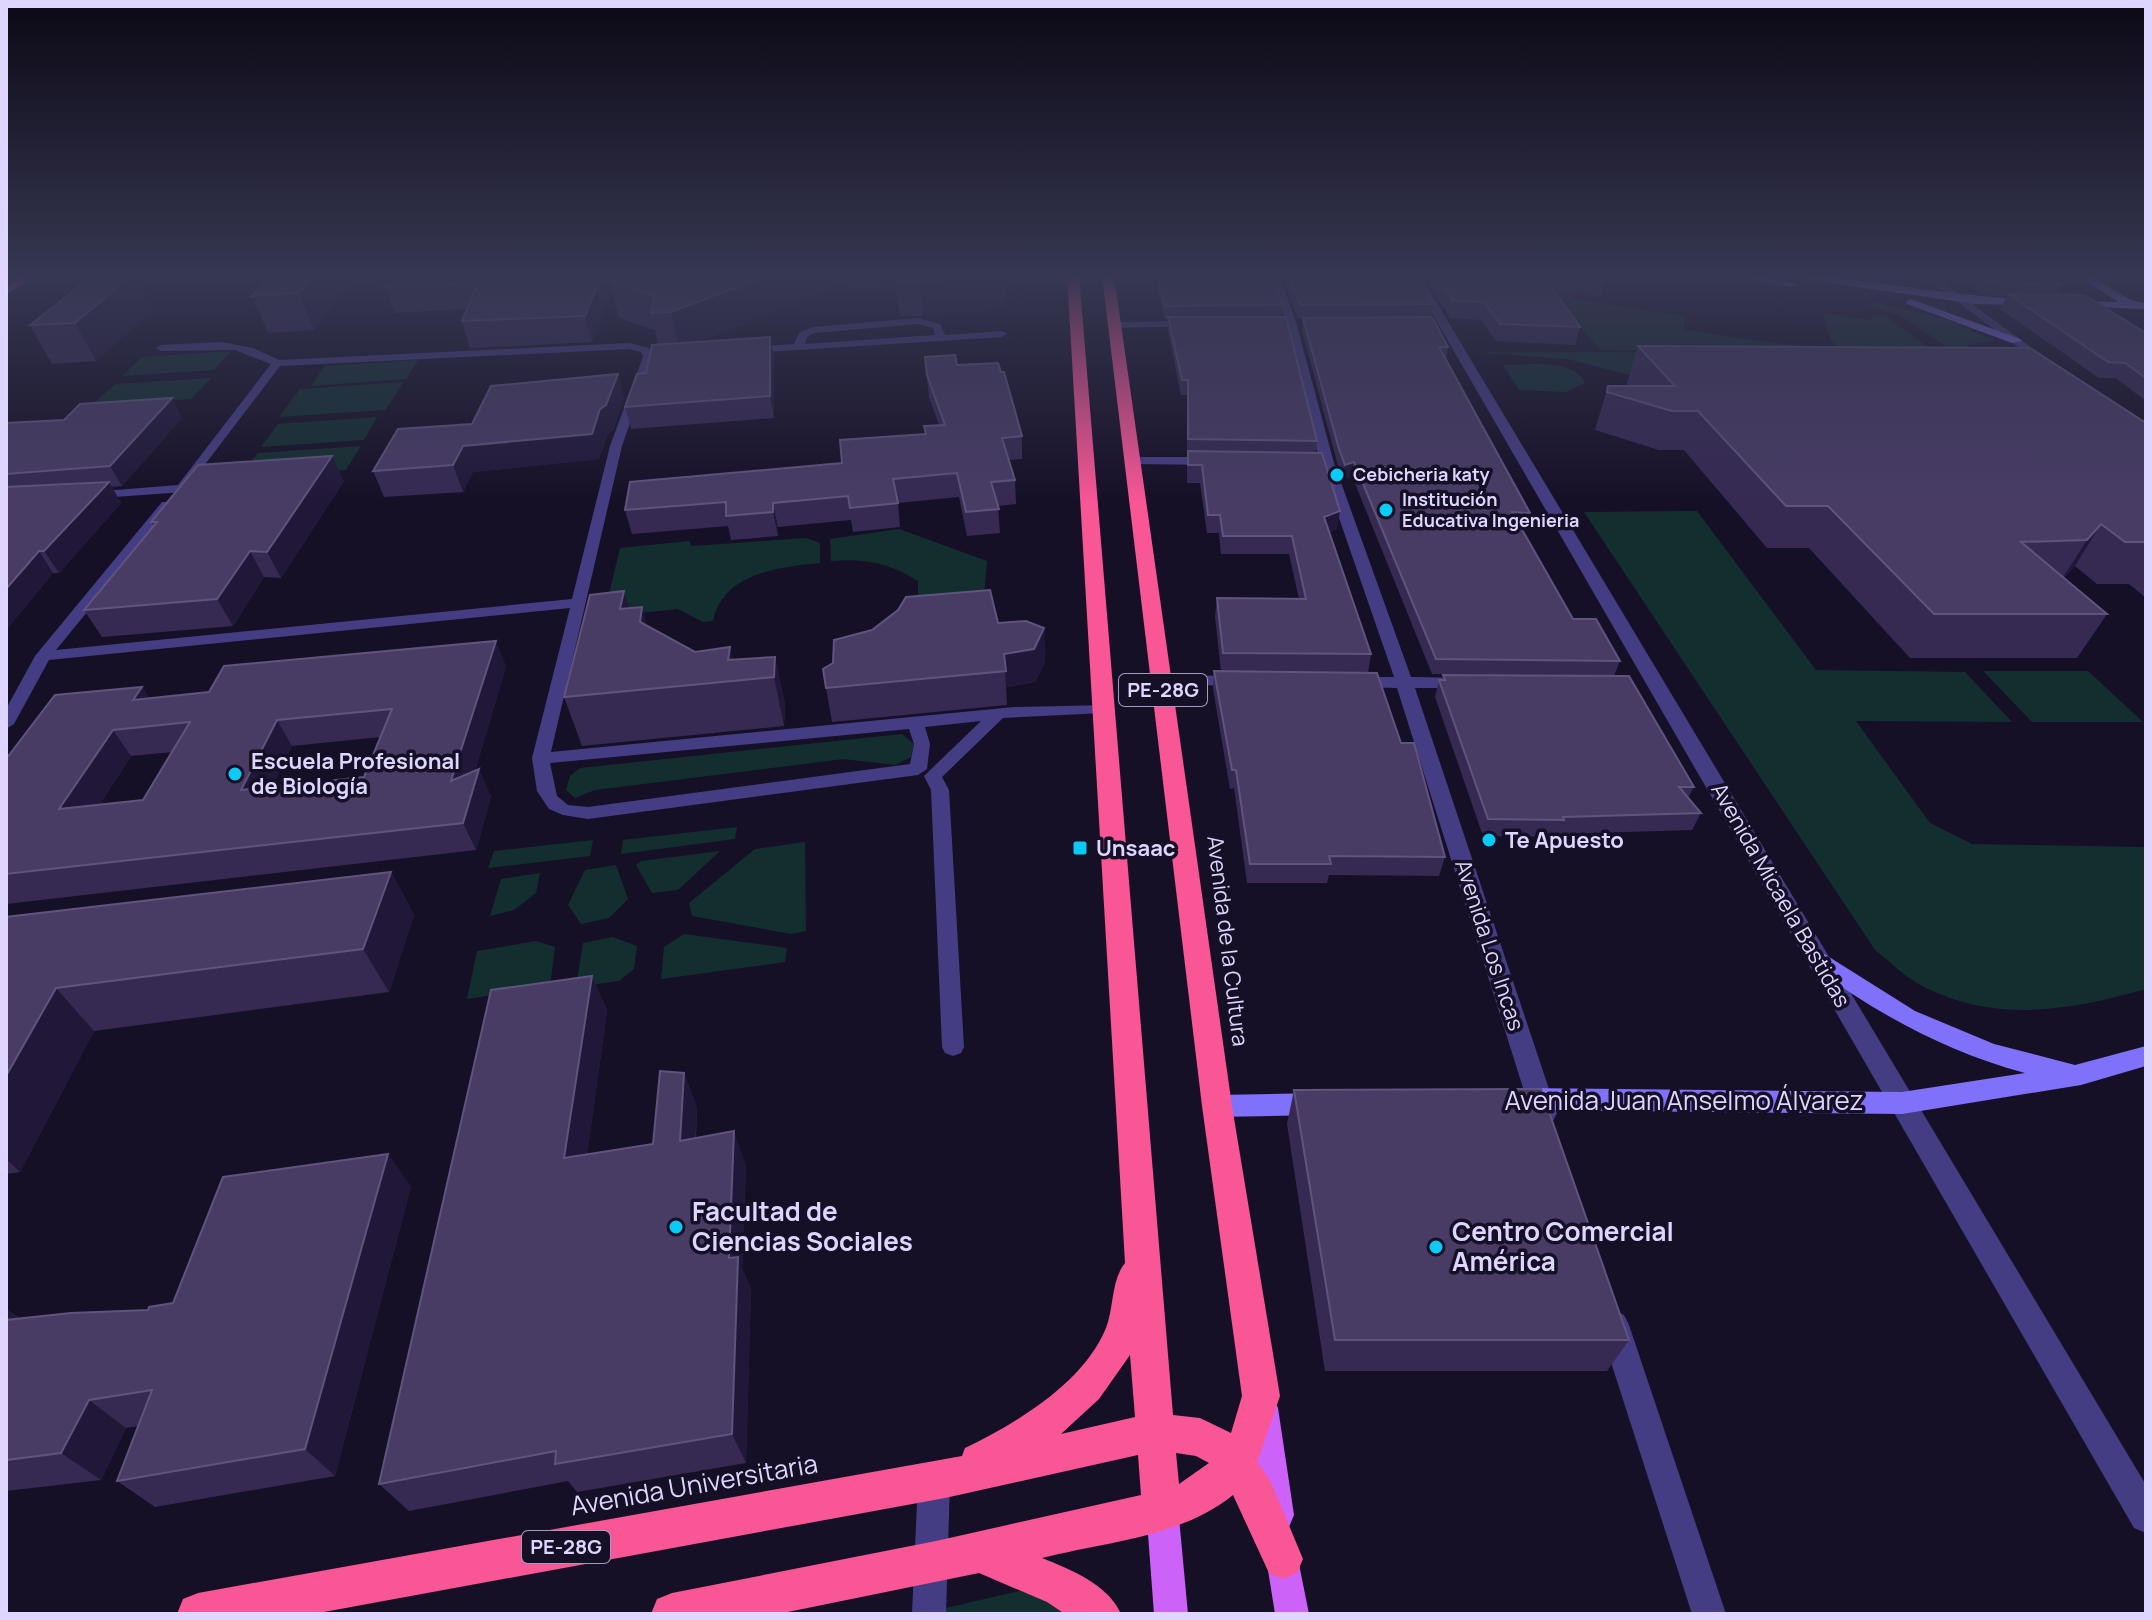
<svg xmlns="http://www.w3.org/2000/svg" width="2152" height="1620" font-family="Manrope,sans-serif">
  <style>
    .green { fill: #132e2f }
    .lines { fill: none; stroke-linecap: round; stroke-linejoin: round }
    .stream { stroke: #0c1b43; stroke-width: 6 }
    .lane { fill: #453d83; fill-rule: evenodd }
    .street { fill: #453d83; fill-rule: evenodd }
    .secondary { fill: #8071fa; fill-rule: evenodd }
    .primary { fill: #cd62f9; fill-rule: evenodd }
    .highway { fill: #f95696; fill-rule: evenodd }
    .wall { fill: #362a53; fill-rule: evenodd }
    .shaded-wall { fill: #211839 }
    .building { fill: #483c65; stroke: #5f547d; stroke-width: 2; fill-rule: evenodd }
    .poi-dot { fill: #0acbf6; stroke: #161026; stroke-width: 3 }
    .labels { text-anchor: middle; stroke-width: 7; stroke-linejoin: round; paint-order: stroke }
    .far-poi-label { font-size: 18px; font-weight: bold; fill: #ded6fe; stroke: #161026; text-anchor: start }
    .shield { fill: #161026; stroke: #a29bbd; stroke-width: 2 }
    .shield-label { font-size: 20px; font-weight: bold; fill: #ded6fe }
    .poi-label { font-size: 22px; font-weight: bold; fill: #ded6fe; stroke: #161026; text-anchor: start }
    .street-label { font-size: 22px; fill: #ded6fe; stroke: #161026 }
    .near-street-label { font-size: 26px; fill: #ded6fe; stroke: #161026 }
    .near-poi-label { font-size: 26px; font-weight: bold; fill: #ded6fe; stroke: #161026; text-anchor: start }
  </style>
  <rect width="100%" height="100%" fill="#161026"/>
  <g class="green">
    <polygon points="1581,275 1571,299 1685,316 1684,330 1836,352 1601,350 1541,284"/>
    <polygon points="1874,302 1947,319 1994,341 1967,345 1967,360 1900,315 1870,307"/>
    <polygon points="1823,313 1870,320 1875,315 1886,317 1953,365 1851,361 1830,339"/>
    <polygon points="231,351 214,370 122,376 142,357"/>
    <polygon points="1484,353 1489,352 1770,353 1671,375 1626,374 1567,359"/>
    <polygon points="418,360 406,379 311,386 325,366"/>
    <path d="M1503,365C1526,365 1574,358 1585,383L1566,392L1519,390Z"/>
    <polygon points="211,378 191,399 91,406 115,384"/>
    <polygon points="403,382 386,410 279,417 300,389"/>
    <polygon points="377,417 364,440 261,447 278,424"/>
    <polygon points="361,446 346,470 238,478 258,453"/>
    <path d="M1697,511L1816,670L1965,672L2012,722L1856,721L1930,823L1972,844L2146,847V989C2071,1010 1997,1024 1924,987C1906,978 1890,962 1875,950L1584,512Z"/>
    <path d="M899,529L987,561L984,595L918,600V581C890,563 864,558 831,561L830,539Z"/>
    <path d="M806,538L820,543V563C779,567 723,573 713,621L703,622L678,609L612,616L605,611L620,548L689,541L692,546Z"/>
    <polygon points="2088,671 2143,722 2032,722 1983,671"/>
    <polygon points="902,734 914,744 911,757 895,765 843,759 595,790 575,798 566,790 570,776 580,768"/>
    <polygon points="737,827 735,839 621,854 623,840"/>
    <polygon points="593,840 590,856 488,868 494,851"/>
    <polygon points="805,842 806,931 791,934 692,916 689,903 755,849"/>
    <polygon points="720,851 678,890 652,893 636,865 641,861"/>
    <polygon points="616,865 628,899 609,918 581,924 568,905 585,870"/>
    <polygon points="540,873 536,893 514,910 490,916 501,879"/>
    <polygon points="684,934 787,948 785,962 661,979 664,947"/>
    <polygon points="613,937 637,946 634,969 619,981 576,987 583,943"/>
    <polygon points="536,941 555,947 550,986 467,999 477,951"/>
    <polygon points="1041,1586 1071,1614 946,1614 946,1608"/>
  </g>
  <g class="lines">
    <g class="stream">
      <polyline points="127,283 282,275"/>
      <polyline points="73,288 95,285"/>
    </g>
    <g class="lane">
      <path d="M918,318L940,324L945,335L1002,331L1007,334L1002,337L751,353L746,350L751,347L794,344L799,333L812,327ZM918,324L933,328L935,335L805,344L807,337L814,333Z"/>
      <path d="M221,342L253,348L279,360L629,343L649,348L653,357L622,446L551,752L1014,707L1110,705L1112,708L1104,713L1003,718L942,777L949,790L964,1047L961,1053L953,1056L945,1053L942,1047L931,790L924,776L981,721L925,727L930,744L927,769L918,775L588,819L563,815L549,809L537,791L532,758L570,608L49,660L14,724L6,729V709L35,656L162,502H172V508L56,650L572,599L610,446L643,357L641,352L629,349L280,366L184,492L86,499V493L91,492L178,485L271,364L235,350L161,351L156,348L161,345ZM909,729L914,744L910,764L588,807L568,805L557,796L550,763Z"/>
    </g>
    <g class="street">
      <polygon points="1269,275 1279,275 1296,322 1334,463 1411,677 1466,678 1475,683 1466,688 1415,688 1557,1113 1553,1121 1544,1124 1535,1121 1531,1113 1397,688 1354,687 1345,682 1354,677 1394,677 1320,463 1286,322"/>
      <polygon points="1410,275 1420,275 2146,1485 2146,1533 2134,1528"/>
      <polygon points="1921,275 1933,275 2051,362 2041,364"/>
      <polygon points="1195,321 1199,322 1199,326 1114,328 1109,325 1114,322"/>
      <polygon points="1127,457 1215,457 1222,461 1215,465 1132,464 1127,463"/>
      <polygon points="1162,675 1238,676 1247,681 1238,686 1156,684 1153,680 1156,676"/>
      <polygon points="1614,1310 1624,1315 1629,1325 1726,1614 1692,1614 1599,1325 1604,1315"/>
      <polygon points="934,1465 945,1470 950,1481 946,1614 912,1614 918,1481 923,1470"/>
    </g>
    <g class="secondary">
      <polygon points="79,275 95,277 196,275 93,283"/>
      <polygon points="1721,275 1751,275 1797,284 1792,287"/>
      <path d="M1775,275C1861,275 1944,297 2030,299L2035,302L2030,305L1975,304Z"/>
      <path d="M2077,275C2104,275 2120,302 2146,303V309L2070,306L2069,304L2074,301L2118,302Z"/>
      <polygon points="1911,299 2020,339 2022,341 2012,343 1907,304 1906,302"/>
      <path d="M1818,950L1915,1011L1994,1044L2075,1065L2146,1046V1066L2081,1085L1902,1114L1519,1110L1510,1107L1506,1099L1510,1091L1519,1088L1902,1092L2025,1073C1944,1051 1878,1014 1810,965L1807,959L1810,953Z"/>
      <polygon points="1319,1093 1328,1096 1332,1104 1328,1112 1319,1115 1217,1117 1208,1114 1204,1106 1208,1098 1217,1095"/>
    </g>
    <g class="primary">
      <polygon points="24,275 36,275 6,295 6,287"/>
      <polygon points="1262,1392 1273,1397 1278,1408 1294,1515 1289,1527 1277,1532 1265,1527 1260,1515 1246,1408 1251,1397"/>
      <polygon points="1162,1491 1174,1495 1178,1507 1188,1614 1154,1614 1146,1507 1150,1495"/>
      <polygon points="1282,1534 1294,1539 1309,1614 1275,1614 1265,1551 1270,1539"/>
    </g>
    <path class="highway" d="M1067,275H1079L1173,1415L1200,1418L1231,1433L1242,1396L1202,1106L1102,275H1114L1232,1106L1280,1396L1257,1462L1270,1480L1303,1559L1297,1573L1283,1579L1269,1573L1233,1495C1182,1537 1105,1542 1042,1558C1071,1570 1108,1584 1121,1614H1065L1047,1602L979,1573L778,1614H651L657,1599L672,1593L936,1541L1141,1495L1138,1455L945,1498L313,1614H177L183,1599L198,1593L962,1456L965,1448C1016,1423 1083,1384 1106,1328C1114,1308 1111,1280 1125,1263ZM1130,1355L1135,1417L1061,1434L1099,1399ZM1176,1453L1196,1456L1209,1463L1179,1484Z"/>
  </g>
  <g class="wall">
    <polygon points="94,275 137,275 154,309 96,361 52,364 30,325"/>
    <polygon points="271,275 346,275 350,286 314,330 268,333 252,296"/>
    <polygon points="395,275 616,280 630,275 1020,275 1020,281 1004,282 1005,300 1001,300 1002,310 923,316 901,316 895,287 848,289 847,283 697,342 770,337 774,358 774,418 631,429 625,407 646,373 658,345 655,330 619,318 612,290 592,342 470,348 462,321 467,309 395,313 385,287"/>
    <polygon points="1154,275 1272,275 1282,305 1281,317 1317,441 1316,453 1337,529 1330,532 1371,654 1368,673 1401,743 1445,857 1439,876 1329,875 1327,883 1247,883 1234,788 1230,789 1213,689 1214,671 1221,671 1215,617 1217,598 1299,599 1289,554 1221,554 1219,533 1207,533 1200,483 1187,483 1187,395 1181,395 1168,331 1168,319 1165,319"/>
    <polygon points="1282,275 1416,275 1433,304 1431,317 1298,318"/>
    <polygon points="1423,275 1607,275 1601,297 1553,290 1580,327 1575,345 1496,341 1481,320 1450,318"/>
    <polygon points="1956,275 2047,275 2062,285 2057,295 2146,333 2146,401 2116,378 2099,378 2000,309 2007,296 1984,295"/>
    <polygon points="1303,318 1448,347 1446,359 1530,513 1526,527 1520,527 1573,619 1620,661 1614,676 1694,787 1688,798 1701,813 1692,830 1559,834 1558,837 1483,836 1435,697 1439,680 1442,680 1443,675 1495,675 1432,674 1352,476 1343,479 1337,462 1302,330"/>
    <polygon points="1638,346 2146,423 2146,598 2129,584 2097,584 2075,566 2064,578 2107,614 2077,658 1910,658 1809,548 1767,548 1684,450 1659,450 1595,430 1608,386 1629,386 1627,383"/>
    <polygon points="925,357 957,365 1022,436 1022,459 1009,460 1015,480 1016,504 998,506 1000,533 967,536 959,497 898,503 900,527 853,532 851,520 778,527 778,536 731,540 728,526 632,534 625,510 842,463 925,434 924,426 939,425 929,397"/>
    <polygon points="624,398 613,430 607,435 599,459 473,472 463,492 384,497 373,471 472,424"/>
    <polygon points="182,418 122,486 112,487 121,503 59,573 53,573 6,630 6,423"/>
    <polygon points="344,481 281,578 264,577 233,626 102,637 84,610 154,526 151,522"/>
    <polygon points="629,608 647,626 695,652 733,659 775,657 785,705 784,726 582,746 564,697"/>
    <polygon points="998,623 1044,628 1045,662 1035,682 1006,687 1007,705 832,722 826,688 833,663"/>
    <path d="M506,666L475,771L491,796L476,850L6,904V759L142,687L149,698ZM380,737L364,777L272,787L292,746ZM172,752L143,800L100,804L131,756Z"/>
    <polygon points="391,872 414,915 389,992 94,1031 20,1172 6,1174 6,917"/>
    <polygon points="592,976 607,1011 587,1155 653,1144 684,1073 697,1108 696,1138 746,1166 742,1268 751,1289 746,1463 577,1492 568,1481 409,1511 379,1484"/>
    <polygon points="1294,1090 1629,1340 1607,1371 1325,1371 1287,1124"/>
    <polygon points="411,1186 335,1476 155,1507 117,1481 138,1426 126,1428 101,1480 6,1491 6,1309 19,1318 148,1310 173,1303"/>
  </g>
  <g class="shaded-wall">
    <polygon points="132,275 137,275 154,309 96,361 75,323"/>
    <polygon points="315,275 346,275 350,286 314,330 299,293"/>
    <polygon points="602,275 618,275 615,283 610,282 612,290 592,342 585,316"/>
    <polygon points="770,275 846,275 847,283 679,349 671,312"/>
    <polygon points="1000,275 1002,310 923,316 920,281"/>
    <polygon points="1004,275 1020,275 1020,281 1004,282"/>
    <polygon points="770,337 774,358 774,418 770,396"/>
    <polygon points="618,374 624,398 613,430 607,435 599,459 473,472 463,492 453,465 463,446"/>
    <polygon points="172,398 182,418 122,486 110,466"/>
    <polygon points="332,456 344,481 281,578 267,552"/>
    <polygon points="1354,462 1352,476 1343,479 1345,465"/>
    <polygon points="109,482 121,503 59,573 44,551"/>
    <polygon points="773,503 778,527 778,536 773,512"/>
    <polygon points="1340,511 1337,529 1322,535 1324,517"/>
    <polygon points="2101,524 2075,566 2060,582 2087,540"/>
    <polygon points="39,551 53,573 6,630 6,589"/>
    <polygon points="250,551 264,577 233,626 217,599"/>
    <polygon points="624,591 638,638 620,609"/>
    <polygon points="642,607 655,655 640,622"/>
    <polygon points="1044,628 1045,662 1035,682 1006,687 1004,654"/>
    <polygon points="496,641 506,666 464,808 451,781"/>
    <polygon points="730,647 738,681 728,660"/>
    <polygon points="775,657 785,705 784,726 774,677"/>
    <polygon points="142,687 159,713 133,700"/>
    <polygon points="277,720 292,746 258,817 241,790"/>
    <polygon points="113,730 131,756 79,836 59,809"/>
    <polygon points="479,769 491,796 476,850 463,823"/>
    <polygon points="391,872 414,915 389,992 363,949"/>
    <polygon points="592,976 607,1011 582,1192 564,1158"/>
    <polygon points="56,988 94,1031 20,1172 6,1159 6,1076"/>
    <polygon points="684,1073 697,1108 693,1175 680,1141"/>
    <polygon points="734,1131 746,1166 742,1268 751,1289 746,1463 732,1434 729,1258"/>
    <polygon points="388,1154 411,1186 335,1476 305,1449"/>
    <polygon points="6,1309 28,1326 6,1346"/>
    <polygon points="89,1400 126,1428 101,1480 61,1453"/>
  </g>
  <g class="building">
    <polygon points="94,275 132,275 75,323 30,325"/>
    <polygon points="271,275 315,275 299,293 252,296"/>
    <polygon points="395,275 602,275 585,316 462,321 478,283 385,287"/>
    <polygon points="630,275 770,275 671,312 651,313 655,296 610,282"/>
    <polygon points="896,275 994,275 920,281 897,281"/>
    <polygon points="1157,275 1272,275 1282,305 1165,306"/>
    <polygon points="1288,275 1416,275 1433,304 1300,305"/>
    <polygon points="1437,275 1543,275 1580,327 1500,324 1484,302 1453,301"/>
    <polygon points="1573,275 1607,275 1606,280"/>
    <polygon points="1979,275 2047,275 2062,285 1990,283"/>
    <polygon points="2008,294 2084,295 2146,333 2146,378 2125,363 2108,362"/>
    <polygon points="1168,317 1286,317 1317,441 1188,439 1188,380 1182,380"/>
    <polygon points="1432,317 1448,347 1439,347 1530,513 1512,512 1573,619 1596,619 1620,661 1436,659 1354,462 1345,465 1339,449 1303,318"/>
    <polygon points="770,337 770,396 625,407 637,374 646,373 652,345"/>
    <polygon points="1638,346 2030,348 2146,423 2146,542 2125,542 2101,524 2087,540 2021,542 2107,614 1934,614 1828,506 1786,506 1698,411 1672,411 1607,392 1608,386 1675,386"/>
    <polygon points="955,355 957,365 998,363 1001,372 1004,372 1022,436 1002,438 1015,480 991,482 999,509 966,512 957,473 893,479 898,503 850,508 848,496 773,503 773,512 726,516 726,502 625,510 630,482 842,463 840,440 926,434 924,426 945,425 927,375 925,357"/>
    <polygon points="618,374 606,405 600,409 592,434 463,446 453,465 373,471 398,429 472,424 491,386"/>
    <polygon points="172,398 110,466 6,474 6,423 64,420 80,404"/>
    <polygon points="1188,451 1322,453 1340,511 1324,517 1371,654 1223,653 1217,598 1306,599 1292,536 1223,536 1220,515 1208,515 1202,465 1188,465"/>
    <polygon points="332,456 267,552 250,551 217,599 84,610 157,522 151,522 198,465"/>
    <polygon points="109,482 44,551 39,551 6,589 6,487"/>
    <polygon points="990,590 998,623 1026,621 1044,628 1034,649 1004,654 1006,671 826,688 823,669 833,663 834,640 872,630 898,610 906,597"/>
    <polygon points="624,591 620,609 642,607 640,622 695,652 730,647 728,660 775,657 774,677 564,697 590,595"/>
    <path d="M496,641L451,781L479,769L463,823L6,874V759L55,695L142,687L133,700L209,692L224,666ZM392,709L364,777L241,790L277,720ZM190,722L143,800L59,809L113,730Z"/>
    <polygon points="1214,671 1377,673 1401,743 1414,743 1445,857 1329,856 1331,864 1250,864 1236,770 1232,770"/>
    <polygon points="1443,675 1629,676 1694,787 1679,787 1701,813 1563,817 1564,820 1488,819 1439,680 1445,680"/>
    <polygon points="391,872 363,949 56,988 6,1076 6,917"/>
    <polygon points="592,976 564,1158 653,1144 660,1071 684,1073 680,1141 734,1131 729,1258 738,1257 732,1434 555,1464 556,1451 379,1484 491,990"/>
    <polygon points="1541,1089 1629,1340 1335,1340 1294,1090"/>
    <polygon points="388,1154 305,1449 117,1481 152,1390 89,1400 61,1453 6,1460 6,1320 71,1313 148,1310 149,1307 173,1303 223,1177"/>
  </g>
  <linearGradient id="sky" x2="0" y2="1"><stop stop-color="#0c0915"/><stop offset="0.55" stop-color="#363752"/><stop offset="1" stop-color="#363752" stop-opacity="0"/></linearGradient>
  <rect width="2152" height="502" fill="url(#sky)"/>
  <g class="poi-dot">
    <circle cx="1337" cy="475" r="8"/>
    <circle cx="1386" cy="510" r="8"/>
    <circle cx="235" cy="774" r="8"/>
    <circle cx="1489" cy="840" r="8"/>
    <rect x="1072" y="840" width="16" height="16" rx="4"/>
    <circle cx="676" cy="1227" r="8"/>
    <circle cx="1436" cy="1247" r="8"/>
  </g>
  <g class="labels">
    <g class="far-poi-label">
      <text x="1353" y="481">Cebicheria katy</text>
      <text x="1402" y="506">Institución<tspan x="1402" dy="21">Educativa Ingenieria</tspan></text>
    </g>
    <g class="shield">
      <rect x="1119" y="674" width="88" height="32" rx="6"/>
      <rect x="522" y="1531" width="88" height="32" rx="6"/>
    </g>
    <g class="shield-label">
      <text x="1163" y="697">PE-28G</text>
      <text x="566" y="1554">PE-28G</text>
    </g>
    <g class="poi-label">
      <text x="251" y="769">Escuela Profesional<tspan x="251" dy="25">de Biología</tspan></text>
      <text x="1505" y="848">Te Apuesto</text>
      <text x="1096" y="856">Unsaac</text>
    </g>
    <g class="street-label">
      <text transform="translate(1781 895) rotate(60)" y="8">Avenida Micaela Bastidas</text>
      <text transform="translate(1228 941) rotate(83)" y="8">Avenida de la Cultura</text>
      <text transform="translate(1490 945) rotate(72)" y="8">Avenida Los Incas</text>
    </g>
    <g class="near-street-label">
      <text x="1684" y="1110">Avenida Juan Anselmo Álvarez</text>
      <text transform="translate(694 1485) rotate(-10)" y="9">Avenida Universitaria</text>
    </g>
    <g class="near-poi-label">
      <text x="692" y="1221">Facultad de<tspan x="692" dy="30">Ciencias Sociales</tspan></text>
      <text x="1452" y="1241">Centro Comercial<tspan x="1452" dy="30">América</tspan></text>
    </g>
  </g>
  <rect width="2152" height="1620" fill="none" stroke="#ded6fe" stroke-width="16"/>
</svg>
